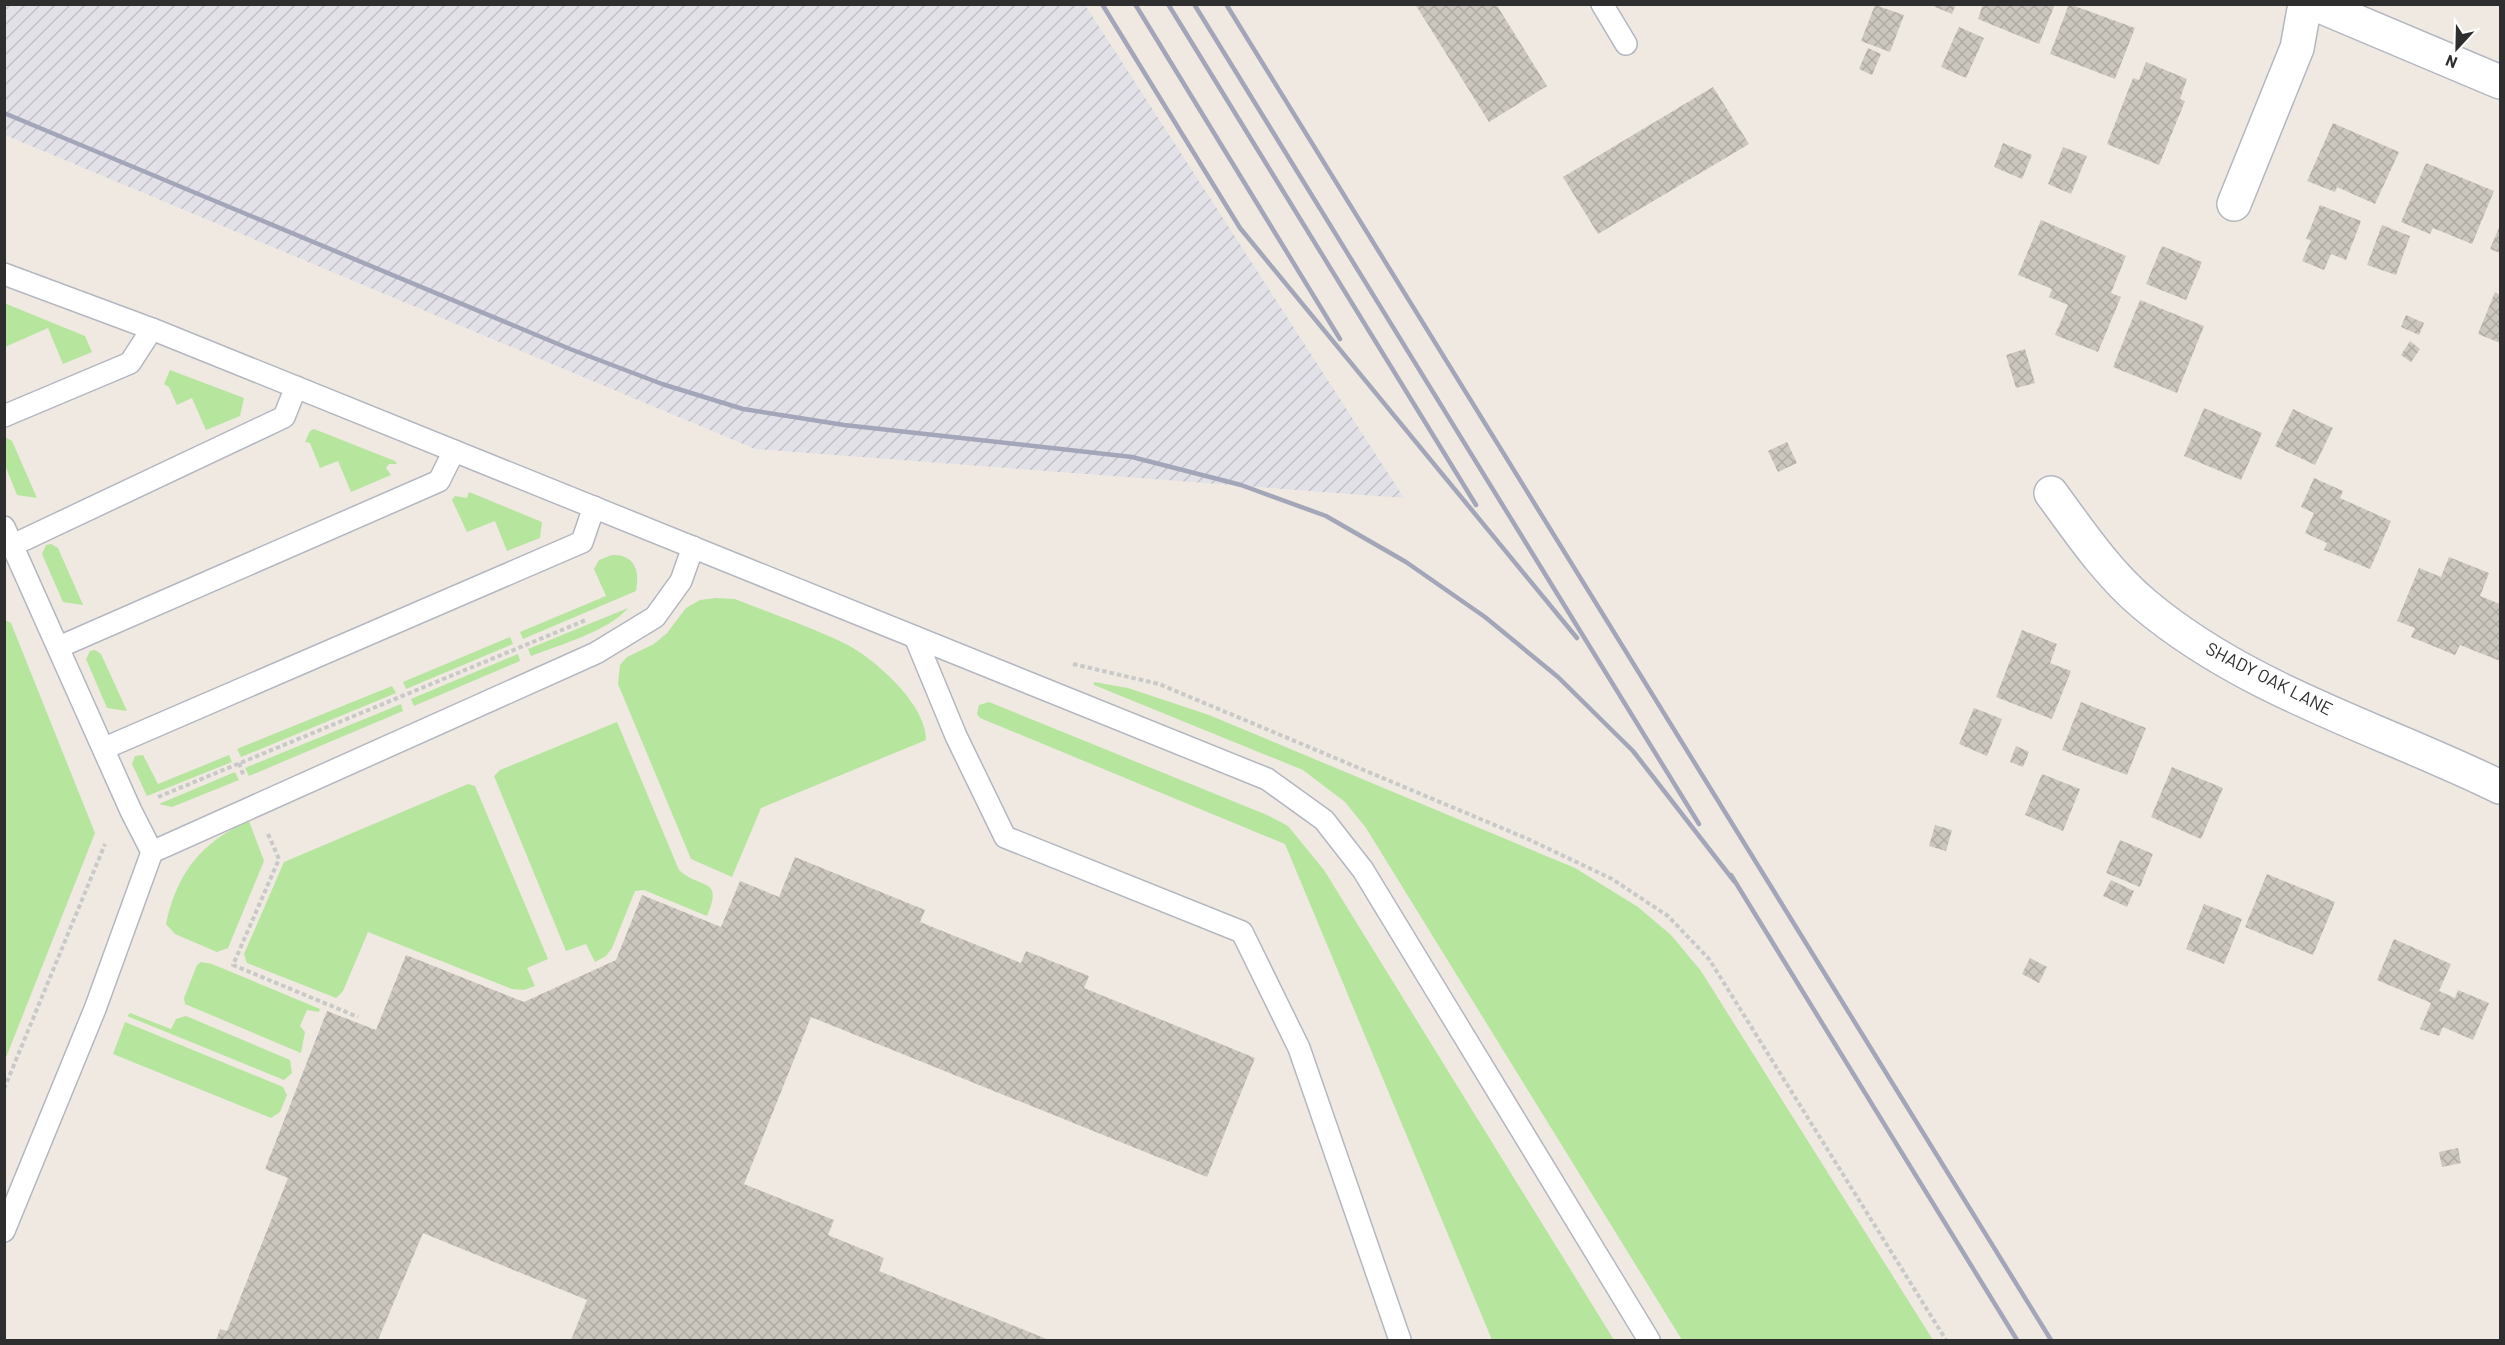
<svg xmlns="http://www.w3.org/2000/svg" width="2505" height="1345" font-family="Barlow,sans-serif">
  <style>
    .industrial { fill: url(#industrial-furrows) }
    .grass { fill: #b6e59e }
    .building { fill: url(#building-cross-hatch) }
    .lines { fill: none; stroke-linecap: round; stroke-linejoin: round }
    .lane-casing { stroke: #b4b7c1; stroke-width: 24 }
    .street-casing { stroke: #b4b7c1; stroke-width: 36 }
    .path { stroke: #c9c9c9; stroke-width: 4; stroke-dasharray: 4.5 3; stroke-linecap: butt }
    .lane { stroke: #fff; stroke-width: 21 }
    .street { stroke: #fff; stroke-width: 33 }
    .rail { stroke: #a3a6b8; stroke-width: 4.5 }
    .labels { text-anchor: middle; stroke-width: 6; stroke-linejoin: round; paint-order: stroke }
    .street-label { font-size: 18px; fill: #2e2e2e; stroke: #fff }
  </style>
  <defs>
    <pattern id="industrial-furrows" width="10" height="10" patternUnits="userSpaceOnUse" patternTransform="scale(1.5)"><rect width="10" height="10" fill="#e3e1e8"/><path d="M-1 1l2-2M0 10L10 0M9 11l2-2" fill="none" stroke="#c3c1c7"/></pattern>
    <pattern id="building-cross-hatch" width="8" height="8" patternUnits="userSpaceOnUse" patternTransform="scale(1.5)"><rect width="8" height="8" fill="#cbc7bf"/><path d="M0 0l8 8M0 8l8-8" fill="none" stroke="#afaba4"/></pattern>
  </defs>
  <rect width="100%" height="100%" fill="#efe9e1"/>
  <polygon class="industrial" points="4,5 1085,5 1404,498 755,449 5,135"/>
  <g class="grass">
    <polygon points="4,303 85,336 92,352 63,364 48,328 5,347"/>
    <polygon points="170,370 244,398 240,416 206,430 192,398 177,405 169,387 164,384"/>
    <polygon points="314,429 395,461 397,464 389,464 386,468 391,475 351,492 338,461 320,468 310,443 305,442 310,431"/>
    <polygon points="5,437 12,441 37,498 17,495 5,465"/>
    <polygon points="469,492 542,522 540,538 507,551 495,521 467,532 452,500 455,496 467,498"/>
    <polygon points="51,544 58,548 83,605 63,602 42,554 46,545"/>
    <path d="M612,555C635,554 640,571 636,591L523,639L520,632L606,596L594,569L599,560Z"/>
    <path d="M716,598L735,599C772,614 811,627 846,644C875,659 927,705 926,740L761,808L732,877L691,859L618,684L620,665L627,657L654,644L667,633L686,608L700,600Z"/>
    <path d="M628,608C609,631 559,645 531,656L528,649Z"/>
    <polygon points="5,620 11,623 95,833 5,1060"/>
    <polygon points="510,637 513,644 406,689 403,682"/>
    <polygon points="95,650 101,654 127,711 107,708 86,659 90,651"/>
    <polygon points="518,654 520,661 414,706 411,699"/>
    <polygon points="1094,682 1128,688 1209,715 1575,868 1638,907 1671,935 1701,971 1933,1340 1682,1340 1366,828 1345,802 1303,770 1094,685"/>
    <polygon points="392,686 396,693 241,757 237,749"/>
    <polygon points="989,702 1267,815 1288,826 1324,870 1614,1340 1492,1340 1285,844 980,718 977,714 979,705"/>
    <polygon points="401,704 403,711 249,776 245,768"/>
    <path d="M617,722L679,870C700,890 724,876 707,916L644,890L635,891L612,948L606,956L595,962L586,944L566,951L494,776L500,770Z"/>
    <polygon points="143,755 158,784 229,755 232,762 147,796 132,764 135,756"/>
    <polygon points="235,772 239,780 172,807 159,804"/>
    <polygon points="468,784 475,786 548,959 527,968 535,986 524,990 512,989 368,932 343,991 336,998 247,963 244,954 284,862"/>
    <path d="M249,821L264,861L228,948L217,952L175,934L166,924C176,874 202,841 249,821Z"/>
    <polygon points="201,962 212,964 320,1009 319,1012 307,1010 300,1026 305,1032 301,1053 185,1004 184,998 197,965"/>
    <polygon points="130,1013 171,1029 176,1019 186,1016 290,1060 292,1073 284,1080 127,1016"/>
    <polygon points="125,1022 283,1087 287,1095 280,1112 271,1118 113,1054"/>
  </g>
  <g class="building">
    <polygon points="1415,4 1496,4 1547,86 1489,122"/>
    <polygon points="1928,4 1956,4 1952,14"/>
    <polygon points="1983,4 2055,4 2039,44 1978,19"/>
    <polygon points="2069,4 2135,28 2115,79 2050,54"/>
    <polygon points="1875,5 1904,15 1890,52 1861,41"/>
    <polygon points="1959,27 1984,38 1966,78 1941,67"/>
    <polygon points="1868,48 1881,54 1872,75 1859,69"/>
    <polygon points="2146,62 2187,79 2180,99 2185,101 2159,165 2107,144 2133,78 2139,80"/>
    <polygon points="1713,87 1749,144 1598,234 1563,177"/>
    <polygon points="2333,123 2399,152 2375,204 2337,187 2335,192 2307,181"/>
    <polygon points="2003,143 2032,155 2022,179 1994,167"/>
    <polygon points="2063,147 2087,156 2071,194 2048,184"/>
    <polygon points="2426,163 2494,191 2472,244 2433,228 2430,234 2401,222"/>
    <polygon points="2320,205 2361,221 2346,260 2331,254 2324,270 2302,261 2311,240 2306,239"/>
    <polygon points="2041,220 2126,256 2111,293 2121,297 2098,352 2055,335 2068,305 2049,297 2052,289 2018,275"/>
    <polygon points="2382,225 2410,236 2396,275 2367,265"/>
    <polygon points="2500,225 2500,253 2490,249"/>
    <polygon points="2162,246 2202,262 2186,300 2146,284"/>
    <polygon points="2495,292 2500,295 2500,343 2478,334"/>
    <polygon points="2140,300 2204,326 2177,393 2113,367"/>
    <polygon points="2406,315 2424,323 2419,335 2401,327"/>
    <polygon points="2410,341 2420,349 2411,362 2401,355"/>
    <polygon points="2025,349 2035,383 2016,388 2006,355"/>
    <polygon points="2204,408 2262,433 2241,480 2184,456"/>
    <polygon points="2293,409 2333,428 2315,465 2275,446"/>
    <polygon points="1787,442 1797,463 1778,472 1768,451"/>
    <polygon points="2314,478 2343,491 2340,498 2391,521 2370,569 2324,550 2327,543 2305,533 2314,513 2301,507"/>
    <polygon points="2449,557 2489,573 2480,596 2500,604 2500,661 2460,645 2455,655 2411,637 2415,628 2397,621 2419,568 2441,577"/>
    <polygon points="2022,630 2057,644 2050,663 2071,671 2052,719 1996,697"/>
    <polygon points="2081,702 2146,728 2127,775 2062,750"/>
    <polygon points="1974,708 2002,719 1987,756 1959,744"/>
    <polygon points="2016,746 2029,752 2023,767 2010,762"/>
    <polygon points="2172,767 2223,788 2201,839 2151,817"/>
    <polygon points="2042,774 2080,789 2063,831 2025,815"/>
    <polygon points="1935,825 1952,830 1946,851 1929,846"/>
    <polygon points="2120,840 2153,854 2140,887 2106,873"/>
    <polygon points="795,857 925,910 920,922 1021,963 1026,951 1089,976 1084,988 1255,1058 1207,1177 811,1017 744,1184 834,1220 828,1235 884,1258 879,1271 1049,1340 571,1340 587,1300 423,1233 378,1340 216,1340 220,1329 227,1331 288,1178 265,1169 327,1011 376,1030 406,955 524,1002 616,960 642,895 721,927 740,881 779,897"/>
    <polygon points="2267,874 2335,902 2313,955 2245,927"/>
    <polygon points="2111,880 2134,891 2127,907 2103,896"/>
    <polygon points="2204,904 2242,919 2224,964 2186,949"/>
    <polygon points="2394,939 2451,964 2439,991 2455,998 2458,990 2489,1003 2473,1040 2443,1027 2439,1036 2420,1029 2431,1003 2377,980"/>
    <polygon points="2030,958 2047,967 2039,983 2022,974"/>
    <polygon points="2458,1148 2461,1163 2442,1167 2439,1152"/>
  </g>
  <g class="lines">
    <g class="lane-casing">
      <g id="lane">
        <polyline points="1602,4 1626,44"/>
        <polyline points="4,274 152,329 1267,779 1324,820 1363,870 1649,1340"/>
        <polyline points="4,416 130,363 152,329"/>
        <polyline points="4,527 131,811 152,852"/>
        <polyline points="13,545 284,417 296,387"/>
        <polyline points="915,637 956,736 1005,837 1242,932 1299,1048 1400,1340"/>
        <polyline points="59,647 439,481 454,451"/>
        <polyline points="105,748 582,542 594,507"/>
        <polyline points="4,1231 95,1009 152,852 596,653 655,617 681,581 693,547"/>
      </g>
    </g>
    <g class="street-casing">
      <g id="street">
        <polyline points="2315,4 2500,82"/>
        <polyline points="2234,204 2297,48 2305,4"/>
        <path d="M2051,493C2079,531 2107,573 2144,604C2247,691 2382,729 2500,787"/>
      </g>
    </g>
    <g class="path">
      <polyline points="1073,664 1159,684 1528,839 1612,879 1668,916 1709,959 1946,1340"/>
      <polyline points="239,763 244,777"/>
      <polyline points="158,797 586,620"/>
      <polyline points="268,834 279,859 233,965 358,1017"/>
      <polyline points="4,1089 105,844"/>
    </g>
    <use href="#lane" class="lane"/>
    <use href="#street" class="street"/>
    <g class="rail">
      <polyline points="1102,4 1240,228 1577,638"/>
      <polyline points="1135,4 1340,339"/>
      <polyline points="1168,4 1476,505"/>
      <polyline points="1194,4 1699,824"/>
      <polyline points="1226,4 2051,1340"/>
      <polyline points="4,113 570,349 662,384 743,409 844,425 1132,457 1241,485 1326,516 1406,562 1485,617 1558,677 1633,751 1734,881"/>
      <polyline points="1731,875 2017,1340"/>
    </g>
  </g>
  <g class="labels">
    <g class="street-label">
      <text transform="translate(2269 679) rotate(27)" y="6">SHADY OAK LANE</text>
    </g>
  </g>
  <rect width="2505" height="1345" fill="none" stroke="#2e2e2e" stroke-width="12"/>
  <g transform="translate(2457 48) rotate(202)" stroke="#ffffff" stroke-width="4.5" paint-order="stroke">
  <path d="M0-4.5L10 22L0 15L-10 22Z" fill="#2e2e2e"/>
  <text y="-9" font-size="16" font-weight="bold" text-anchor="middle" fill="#2e2e2e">N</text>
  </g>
</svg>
